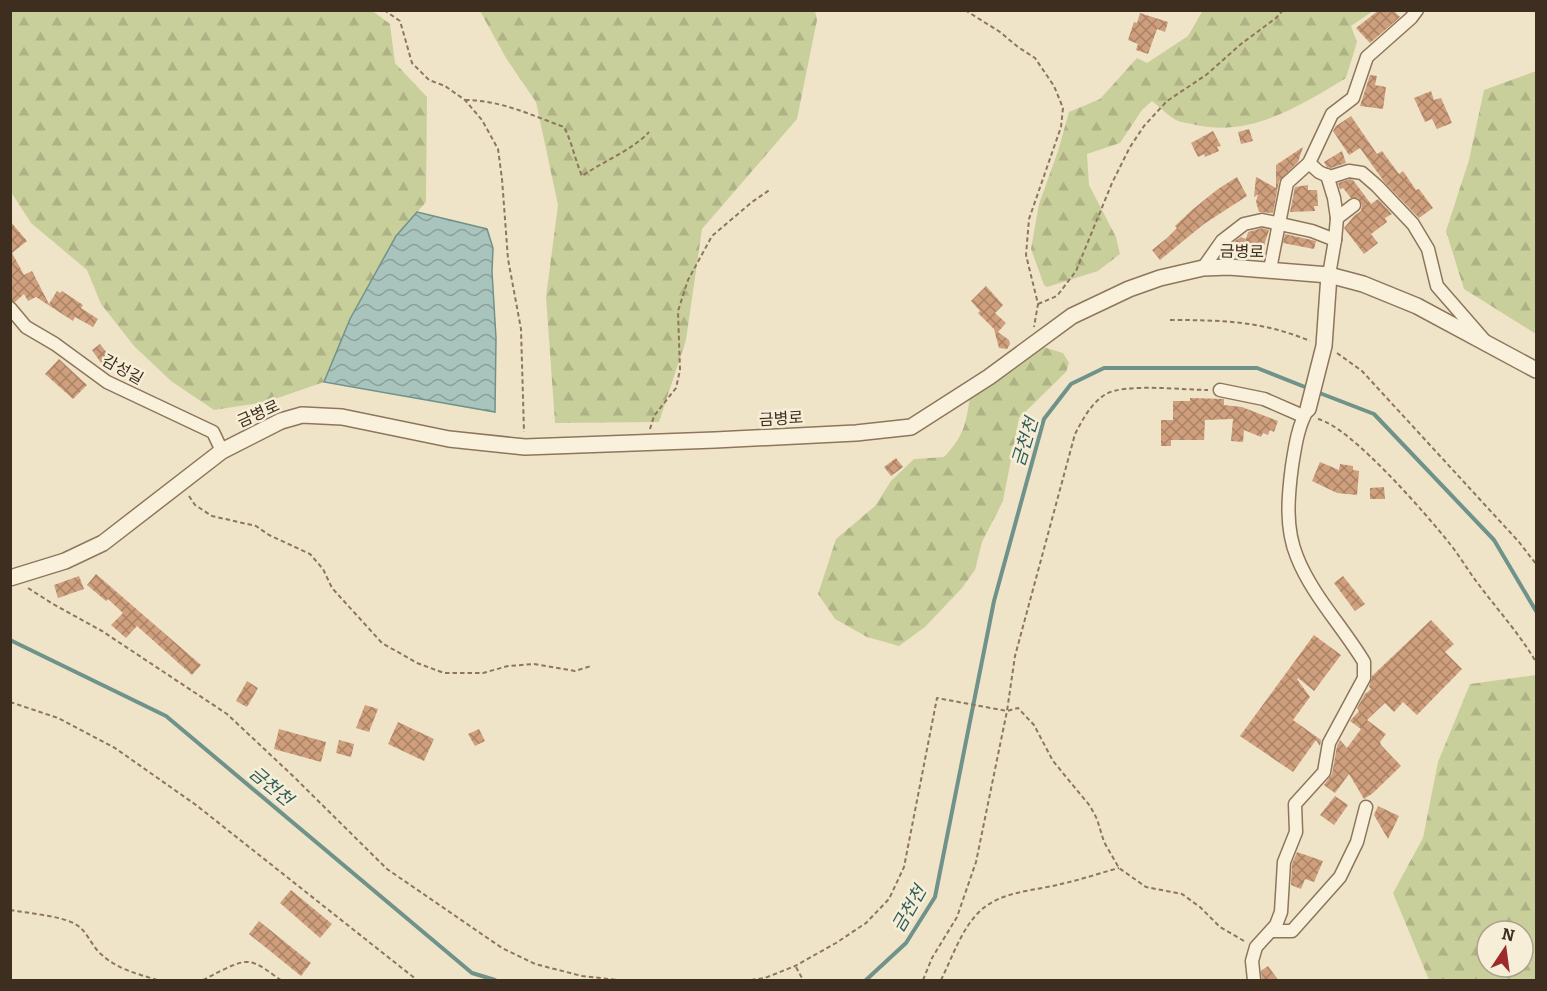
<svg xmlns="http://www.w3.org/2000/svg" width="1547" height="991" font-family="Bitter,'Noto Sans KR',serif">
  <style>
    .forest { fill: url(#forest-firs); fill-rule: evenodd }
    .water { fill: url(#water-waves); stroke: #6f938a; stroke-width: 1.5 }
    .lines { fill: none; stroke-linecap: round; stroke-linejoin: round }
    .stream { stroke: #6f938a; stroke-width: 4 }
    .building { fill: url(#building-cross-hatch) }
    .minor-casing { stroke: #8d765c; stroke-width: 15 }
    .tertiary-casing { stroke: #8d765c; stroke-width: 18 }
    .path { stroke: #8d765c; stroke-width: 2; stroke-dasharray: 4.5 3; stroke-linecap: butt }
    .minor { stroke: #faf1dc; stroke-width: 12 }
    .tertiary { stroke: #faf1dc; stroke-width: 15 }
    .labels { text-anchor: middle; stroke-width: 5; stroke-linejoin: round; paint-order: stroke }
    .street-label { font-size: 16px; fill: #3d2e20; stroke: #f7eed8 }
    .water-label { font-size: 18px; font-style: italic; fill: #2f5d5a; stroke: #f7eed8 }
  </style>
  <defs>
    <pattern id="forest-firs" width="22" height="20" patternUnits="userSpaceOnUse" patternTransform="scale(1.5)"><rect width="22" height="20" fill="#c9cf9b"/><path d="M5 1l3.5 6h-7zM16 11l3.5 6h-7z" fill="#aeb285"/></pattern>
    <pattern id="water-waves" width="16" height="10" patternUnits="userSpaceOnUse" patternTransform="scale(1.5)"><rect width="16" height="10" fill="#a9c4bc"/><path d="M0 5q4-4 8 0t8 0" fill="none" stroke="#8ba098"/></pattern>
    <pattern id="building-cross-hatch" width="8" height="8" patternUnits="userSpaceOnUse" patternTransform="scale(1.5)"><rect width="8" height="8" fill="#cf9f7d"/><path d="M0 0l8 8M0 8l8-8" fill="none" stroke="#a98266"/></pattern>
  </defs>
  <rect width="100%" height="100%" fill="#f0e4c8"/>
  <g class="forest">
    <polygon points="371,10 390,24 395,63 427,97 426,202 396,236 350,319 324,382 266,402 214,410 171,381 134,346 101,304 87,270 31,223 11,192 10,11"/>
    <path d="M1203,10L1373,11L1351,26L1357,42L1346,78C1300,106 1251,137 1196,125C1190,123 1183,123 1178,121C1169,117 1160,107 1152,101L1142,110L1120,143L1087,154L1089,185L1116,237L1120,254L1098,271L1047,287L1044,285L1031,249L1039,204L1058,151L1069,112L1100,99L1137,58L1147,63L1188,36Z"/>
    <polygon points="480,11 815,11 817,20 797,119 702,229 686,340 659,422 555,423 546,297 558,205 536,102 506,58"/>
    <polygon points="1536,71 1536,334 1464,289 1446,231 1469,160 1484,90"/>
    <path d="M1040,346L1063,353L1069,363L1066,372L1019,418L1003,501L982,542L975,570L962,588L925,627L899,646L867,637L835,619L818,594L836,539L875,506L891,481L914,459L944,457C964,436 966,424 970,396Z"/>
    <path d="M1536,675V980H1429L1393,893L1423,838L1438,762L1470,684ZM1487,931H1523V967H1487Z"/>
  </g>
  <polygon class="water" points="417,212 487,229 493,248 492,272 496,338 495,412 324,382 350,319 396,236"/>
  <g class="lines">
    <g class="stream">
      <polyline points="1317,392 1374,414 1494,540 1536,611"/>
      <polyline points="10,640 166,716 472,973 495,980"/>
      <polyline points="866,980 906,943 935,897 994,601 1044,419 1071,384 1104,368 1257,368 1310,389"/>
    </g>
  </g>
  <g class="building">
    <polygon points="1379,10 1393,10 1400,17 1370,43 1356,28"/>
    <polygon points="1140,13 1168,22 1165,32 1157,29 1148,54 1136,50 1138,44 1128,40 1134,22 1137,23"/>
    <polygon points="1370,75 1377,76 1375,85 1386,87 1383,109 1360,106"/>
    <polygon points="1431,91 1434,100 1441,98 1452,123 1437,129 1432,119 1425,122 1414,98"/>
    <polygon points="1351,116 1377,154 1382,151 1399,174 1403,171 1416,190 1419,189 1433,208 1419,218 1385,183 1360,148 1349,155 1333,131 1336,126"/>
    <polygon points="1249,129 1253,141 1241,144 1238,132"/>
    <polygon points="1213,131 1221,146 1217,147 1219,151 1205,157 1204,154 1198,157 1191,143"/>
    <polygon points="1303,147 1298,162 1279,181 1273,213 1259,212 1256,202 1258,194 1254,197 1256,177 1276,188 1276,165"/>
    <polygon points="1342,151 1346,163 1331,168 1327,167 1324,162"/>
    <polygon points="1237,177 1247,196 1204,224 1160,260 1152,250 1167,238 1177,228 1175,226 1192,210 1218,189"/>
    <polygon points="1350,179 1353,180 1371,204 1378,199 1392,214 1385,218 1387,222 1371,234 1378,243 1364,254 1344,228 1354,216 1361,211 1362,205 1358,198 1351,198 1343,188 1340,189 1338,183"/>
    <polygon points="1308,185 1308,190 1317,190 1318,206 1314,206 1315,211 1290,212 1295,187"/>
    <polygon points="10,221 27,241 12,253 24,275 32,271 49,304 57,291 60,293 62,291 83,305 81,308 98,319 93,327 75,317 73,321 36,297 28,301 24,294 15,302 10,300"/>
    <polygon points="1262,228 1269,230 1261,255 1234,247 1235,241 1241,237 1246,239 1248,232"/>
    <polygon points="1285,234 1316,241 1314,249 1283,243"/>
    <polygon points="986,286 1003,305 995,313 1006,323 998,332 1009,340 1010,344 1007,349 999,348 994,329 978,313 980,311 971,301"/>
    <polygon points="100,344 110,357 101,363 92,350"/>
    <polygon points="59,359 87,385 73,399 45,374"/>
    <polygon points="1190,398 1224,399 1224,405 1242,407 1278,421 1274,432 1270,430 1268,435 1263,433 1261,437 1244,430 1243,442 1231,441 1233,419 1205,420 1204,440 1171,440 1171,446 1161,446 1161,420 1173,420 1173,401 1190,401"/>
    <polygon points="896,458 903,467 891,476 884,467"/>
    <polygon points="1320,462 1339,470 1340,464 1353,466 1353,470 1359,471 1357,495 1337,493 1312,481"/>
    <polygon points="1384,487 1385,499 1370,499 1370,488"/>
    <polygon points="96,574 201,665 192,675 137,626 126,638 111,625 123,613 108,599 106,601 87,585"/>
    <polygon points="79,576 84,589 58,598 54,585"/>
    <polygon points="1343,576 1365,604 1355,611 1334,583"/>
    <polygon points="1431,620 1454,644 1445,652 1462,669 1417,715 1403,702 1394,712 1385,703 1367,720 1386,734 1380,742 1381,745 1401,766 1373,793 1364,799 1349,774 1335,793 1324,785 1332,774 1337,746 1340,740 1347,748 1361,729 1350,721 1359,711 1357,708 1365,694 1371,689 1369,687 1372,676"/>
    <polygon points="1314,635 1341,655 1314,691 1298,678 1297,679 1310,697 1293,720 1321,740 1320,746 1316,740 1293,772 1240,736"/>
    <polygon points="247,681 258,688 247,707 236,701"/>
    <polygon points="365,705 378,709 369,732 356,728"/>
    <polygon points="398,722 434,739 424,761 388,744"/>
    <polygon points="279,729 326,742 321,762 274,749"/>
    <polygon points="479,729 485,741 475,746 468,734"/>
    <polygon points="339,740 354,744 351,757 336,753"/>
    <polygon points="1335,796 1348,805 1334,825 1320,815"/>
    <polygon points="1378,806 1399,816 1388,839 1374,815"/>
    <polygon points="1297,852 1323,861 1314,882 1305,879 1301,889 1291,885 1292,864"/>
    <polygon points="291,890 332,924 320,938 280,903"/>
    <polygon points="259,921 311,963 301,976 249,934"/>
    <polygon points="1268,966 1279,981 1262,981 1261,971"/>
  </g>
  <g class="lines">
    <g class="minor-casing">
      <g id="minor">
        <polyline points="1309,163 1319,172 1330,177 1349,171 1362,173 1377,186 1413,224 1428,249 1437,286 1484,340"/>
        <polyline points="1327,175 1334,198 1337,218"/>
        <polyline points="1335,240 1337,218 1354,205"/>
        <polyline points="1203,268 1222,241 1244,224 1262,220 1312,231 1335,240 1329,275"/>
        <polyline points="1270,269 1287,183 1309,163 1332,114 1353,98 1367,57 1411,18 1417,10"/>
        <polyline points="10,308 26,327 55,344 107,382 213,432 222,451"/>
        <polyline points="1220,390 1264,399 1303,416"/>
        <polyline points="1271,931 1292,931 1340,877 1357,842 1366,807"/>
        <path d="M1254,980L1252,961L1256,947L1276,925L1281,912L1284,862L1296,832L1295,804L1324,772L1329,743L1364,678V662C1343,627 1312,595 1297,557C1285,528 1288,496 1292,466C1295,447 1298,425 1308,409"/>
      </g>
    </g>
    <g class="tertiary-casing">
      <g id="tertiary">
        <polyline points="1308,409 1324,346 1329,275"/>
        <polyline points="10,578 65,561 103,543 222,451 281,421 302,415 342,417 449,439 525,447 715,440 856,433 911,427 989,377 1072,316 1129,289 1160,278 1203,268 1229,267 1329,275 1363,284 1417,306 1536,370"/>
      </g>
    </g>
    <g class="path">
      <polyline points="384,10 400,21 412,63 429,80 445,86 465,100 482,120 498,149 502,179 508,259 521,329 524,432"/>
      <polyline points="965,10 1000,32 1018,47 1035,58 1054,86 1063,108 1061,127 1029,219 1026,255 1038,304 1034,327"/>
      <path d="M465,100C500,100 531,115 564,127C572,142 575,160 582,176C602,162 634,149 649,132"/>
      <polyline points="1038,304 1057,296 1076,271 1112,183 1130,147 1144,126 1167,101 1206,75 1241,44 1276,18 1283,10"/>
      <path d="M1170,320C1221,320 1263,321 1310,341"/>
      <polyline points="1337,353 1362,371 1519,542 1536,564"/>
      <path d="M1318,419C1351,427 1427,515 1450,544C1459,555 1467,569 1476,581C1496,608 1519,633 1536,662"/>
      <polyline points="650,429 654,416 676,388 680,370 678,311 688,280 712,236 752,202 771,189"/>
      <polyline points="189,496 195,505 212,516 256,526 269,535 310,554 323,569 332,588 382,643 417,663 444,673 483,673 508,666 534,664 575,671 591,666"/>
      <polyline points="28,588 53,604 102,631 227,714 293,776 387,869 502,948 535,964 582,976 618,980"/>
      <polyline points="10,702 58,718 115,748 196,805 417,980"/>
      <path d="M10,910C27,913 62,916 75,924C87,930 91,946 102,955C117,969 138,974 157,980"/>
      <polyline points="796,967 803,980"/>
      <path d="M203,980C214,975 236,961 248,962C260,963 271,974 281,980"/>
      <polyline points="751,980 765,978 795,966 836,943 866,923 889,899 904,867 937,698 1007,711 1018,708 1034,725 1053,761 1090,806 1097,819 1104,842 1119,868 1146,887 1182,894 1200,907 1220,927 1244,941"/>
      <path d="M923,980L932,958L957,917L976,862L1007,711L1015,656L1075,434C1083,419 1091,403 1106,394C1125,383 1185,390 1208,390"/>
      <path d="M941,980C952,958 961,930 979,912C1000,891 1034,891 1061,884C1080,880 1100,873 1119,868"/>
    </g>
    <use href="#minor" class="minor"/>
    <use href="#tertiary" class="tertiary"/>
  </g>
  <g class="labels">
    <g class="street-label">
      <text transform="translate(1242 251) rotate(1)" y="6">금병로</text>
      <text transform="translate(123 369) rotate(29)" y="6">감성길</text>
      <text transform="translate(258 413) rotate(-24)" y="6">금병로</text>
      <text transform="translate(781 418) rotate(-3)" y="6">금병로</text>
    </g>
    <g class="water-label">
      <text transform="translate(1025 442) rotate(-73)" y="6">금천천</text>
      <text transform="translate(271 786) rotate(40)" y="6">금천천</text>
      <text transform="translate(909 909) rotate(-60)" y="6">금천천</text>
    </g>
  </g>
  <rect width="1547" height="991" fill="none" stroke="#3d2e20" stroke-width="24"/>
  <g transform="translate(1505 949) rotate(13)"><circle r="28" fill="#f7eed8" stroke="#ada18e" stroke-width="1.5"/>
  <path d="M0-4.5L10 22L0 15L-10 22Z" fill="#9e2a2b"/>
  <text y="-9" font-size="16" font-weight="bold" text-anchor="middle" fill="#3d2e20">N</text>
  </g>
</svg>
